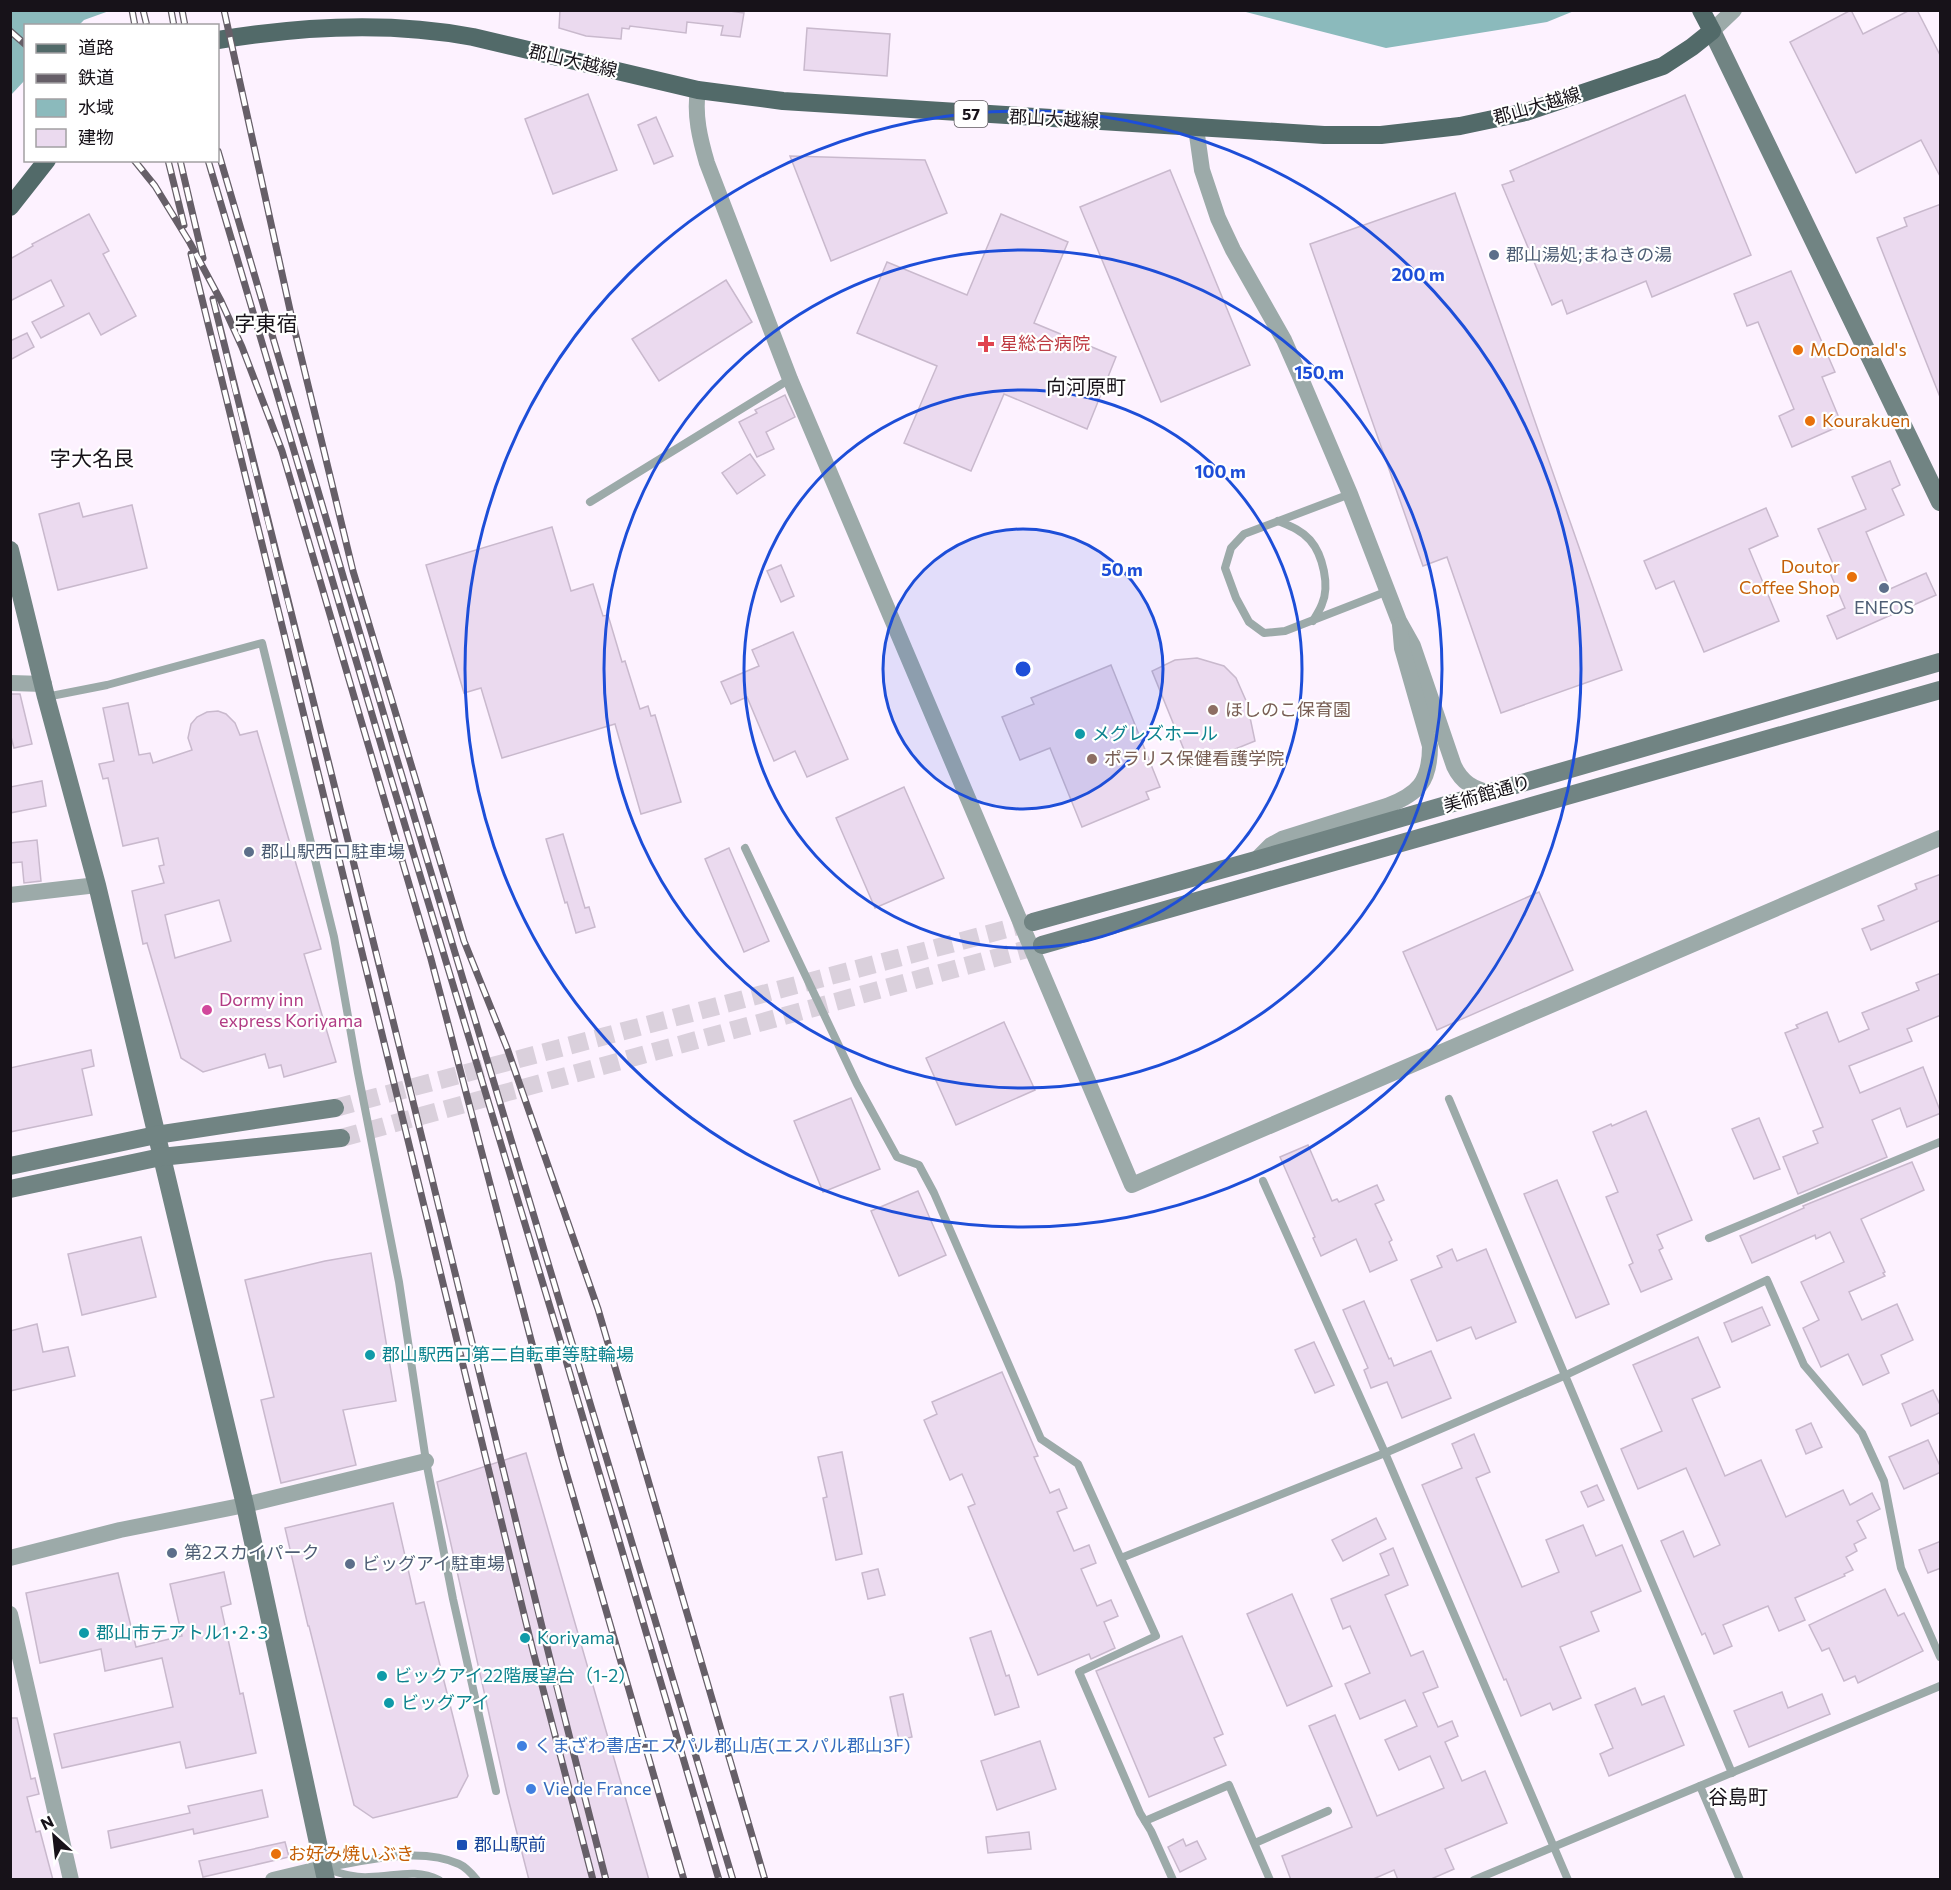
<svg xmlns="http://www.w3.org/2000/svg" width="1951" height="1890" font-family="Commissioner,'Noto Sans JP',sans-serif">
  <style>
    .water { fill: #8bbabc }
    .building { fill: #ebdaef; stroke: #c9b9cd; stroke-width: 1.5; fill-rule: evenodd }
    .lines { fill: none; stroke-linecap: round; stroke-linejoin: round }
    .secondary-tunnel { stroke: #dad0dc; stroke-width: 18; stroke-dasharray: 18 9; stroke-linecap: butt }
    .lane { stroke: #9caaa9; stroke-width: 8 }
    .street { stroke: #9caaa9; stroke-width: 16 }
    .secondary { stroke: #718483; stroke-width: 18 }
    .primary { stroke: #526a69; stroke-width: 18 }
    .rail-casing { stroke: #665f68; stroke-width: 7 }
    .rail { stroke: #fff; stroke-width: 4.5; stroke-dasharray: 14; stroke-linecap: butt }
    .ring { fill: none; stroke: #1d4ed8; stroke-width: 3 }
    .service-dot { fill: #5c6f8a; stroke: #fff; stroke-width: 2 }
    .health-dot { fill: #e0444e; stroke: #fff; stroke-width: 2 }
    .food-dot { fill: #e8710a; stroke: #fff; stroke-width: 2 }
    .education-dot { fill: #8d6e63; stroke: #fff; stroke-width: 2 }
    .culture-dot { fill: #0f9aa8; stroke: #fff; stroke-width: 2 }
    .hotel-dot { fill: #d1479c; stroke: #fff; stroke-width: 2 }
    .shop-dot { fill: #3f7fe0; stroke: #fff; stroke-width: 2 }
    .transit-dot { fill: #1a4fb4; stroke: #fff; stroke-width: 2 }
    .labels { text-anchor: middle; stroke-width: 4.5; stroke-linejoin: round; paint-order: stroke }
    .shield { fill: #fff; stroke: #5d595e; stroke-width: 1.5 }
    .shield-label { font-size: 16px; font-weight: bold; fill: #171219 }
    .street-label { font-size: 18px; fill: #171219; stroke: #fff }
    .service-label { font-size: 18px; fill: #4e5e75; stroke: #fff; text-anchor: start }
    .health-label { font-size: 18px; fill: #be3a42; stroke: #fff; text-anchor: start }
    .food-label { font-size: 18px; fill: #c56008; stroke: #fff; text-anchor: start }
    .education-label { font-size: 18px; fill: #785e54; stroke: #fff; text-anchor: start }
    .culture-label { font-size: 18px; fill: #0d838f; stroke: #fff; text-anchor: start }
    .hotel-label { font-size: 18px; fill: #b23c85; stroke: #fff; text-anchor: start }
    .shop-label { font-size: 18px; fill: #366cbe; stroke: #fff; text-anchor: start }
    .transit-label { font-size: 18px; fill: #164399; stroke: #fff; text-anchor: start }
    .neighbourhood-label { font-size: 20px; fill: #171219; stroke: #fff }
    .quarter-label { font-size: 21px; fill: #171219; stroke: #fff }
    .centre { fill: #1d4ed8; stroke: #fff; stroke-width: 3 }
    .ring-label { font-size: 18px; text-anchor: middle; font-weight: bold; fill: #1d4ed8; stroke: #fff; stroke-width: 4.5; stroke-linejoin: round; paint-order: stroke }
  </style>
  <rect width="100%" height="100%" fill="#fdf2ff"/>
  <g class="water">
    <polygon points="11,10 109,10 109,11 84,20 79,25 26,26 25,80 11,95"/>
    <polygon points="1242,11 1574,11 1547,22 1386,48"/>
  </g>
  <g class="building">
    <polygon points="560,10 723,10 744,13 740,37 721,35 723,26 687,22 686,33 630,26 629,29 622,28 621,39 586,36 559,28"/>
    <polygon points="1851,10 1863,34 1910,10 1917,10 1941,57 1941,178 1921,140 1856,173 1790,42"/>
    <polygon points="807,28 890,34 887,76 804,70"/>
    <polygon points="588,94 617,170 553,194 525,119"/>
    <polygon points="1685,95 1751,255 1652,297 1646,281 1567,314 1562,300 1552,305 1502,185 1514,181 1510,171"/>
    <polygon points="656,117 673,156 654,164 638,125"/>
    <polygon points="790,156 925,160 947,213 831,261"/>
    <polygon points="1170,170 1250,365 1161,402 1080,207"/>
    <polygon points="1455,193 1622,670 1501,713 1447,557 1423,566 1310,244"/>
    <polygon points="1941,204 1941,397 1940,397 1877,238 1907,226 1904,218"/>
    <polygon points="89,214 109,251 103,254 136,316 101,335 89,313 41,338 32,322 64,306 51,280 10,301 10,259 33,246 32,244"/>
    <polygon points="1001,214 1068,242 1034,323 1116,357 1087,429 1004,394 971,471 904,443 937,366 857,333 887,262 967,295"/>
    <polygon points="1791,271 1835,372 1822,377 1842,425 1792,447 1779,416 1794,409 1758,322 1747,326 1734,294"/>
    <polygon points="726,280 752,322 659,381 632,339"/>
    <polygon points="27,333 34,347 10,360 10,341"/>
    <polygon points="785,395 795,417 766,432 774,449 757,457 739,422 757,413 755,410"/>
    <polygon points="750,454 765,475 737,494 722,473"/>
    <polygon points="1890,461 1900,485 1892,489 1904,515 1866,532 1890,589 1926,573 1936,595 1837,639 1827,616 1845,608 1828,568 1834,566 1818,529 1866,509 1852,477"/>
    <polygon points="79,503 83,517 132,505 147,568 58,590 39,514"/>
    <polygon points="1766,508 1778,536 1749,549 1779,621 1704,652 1674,581 1656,589 1644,561"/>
    <polygon points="552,527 571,591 593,584 603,616 608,615 622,662 625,661 640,709 648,706 651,716 655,715 681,802 641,814 615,724 502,758 481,688 464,693 426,565"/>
    <polygon points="781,565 794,596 781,602 767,571"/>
    <polygon points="793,632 848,759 807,777 795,751 774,761 747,697 731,704 721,682 759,666 752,650"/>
    <polygon points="1197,658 1224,666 1236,678 1247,703 1255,741 1191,767 1152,671 1175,660"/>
    <polygon points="1111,665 1160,787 1146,792 1149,799 1082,827 1050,748 1020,760 1002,717 1034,704 1031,698"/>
    <polygon points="10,694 20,694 32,744 14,748 10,733"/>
    <path d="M128,703L139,755L150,753L153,763L192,750L188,738L191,724L197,717L207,712L218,711L226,714L235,723L240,735L257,731L321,949L304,954L336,1062L284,1077L281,1065L269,1068L265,1054L203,1072L181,1058L147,943L143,944L132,891L164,883L159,866L164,865L158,838L123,846L108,778L103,779L99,764L114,761L103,708ZM219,900L231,941L175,958L165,915Z"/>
    <polygon points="42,781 46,806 10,813 10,787"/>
    <polygon points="904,787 944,878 875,908 836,818"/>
    <polygon points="563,834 585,908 589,907 595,927 576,933 567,902 565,903 546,839"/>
    <polygon points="37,840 41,881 24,883 22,862 10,863 10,843"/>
    <polygon points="729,848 769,941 744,952 705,859"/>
    <polygon points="1941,874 1941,920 1871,950 1862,929 1884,920 1878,906 1917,889 1915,884"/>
    <polygon points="1539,892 1573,970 1437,1030 1403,952"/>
    <polygon points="1941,973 1941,1015 1907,1029 1912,1041 1849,1066 1860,1093 1923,1067 1941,1113 1907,1127 1900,1108 1872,1120 1887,1157 1798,1194 1783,1157 1818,1143 1813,1131 1823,1127 1785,1033 1798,1028 1796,1025 1827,1012 1839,1042 1869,1029 1862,1013 1919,990 1916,983"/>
    <polygon points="1004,1022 1035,1090 956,1125 926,1058"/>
    <polygon points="91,1050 94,1066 82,1069 92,1115 10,1132 10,1068"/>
    <polygon points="851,1098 880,1169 823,1192 794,1121"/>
    <polygon points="1646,1111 1692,1220 1657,1235 1663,1248 1659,1250 1672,1279 1641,1292 1629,1265 1633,1263 1606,1197 1618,1192 1593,1132 1611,1124 1612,1126"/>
    <polygon points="1759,1118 1780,1169 1754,1179 1732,1129"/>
    <polygon points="1308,1145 1332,1201 1337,1199 1339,1202 1377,1185 1384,1200 1375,1204 1392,1240 1389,1242 1397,1260 1370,1272 1356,1239 1321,1256 1313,1238 1315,1237 1280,1157"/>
    <polygon points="1912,1162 1924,1190 1861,1219 1885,1272 1883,1273 1885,1276 1849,1292 1862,1320 1897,1304 1913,1340 1881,1355 1889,1373 1863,1385 1848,1354 1821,1367 1803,1328 1819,1320 1801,1282 1844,1262 1830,1232 1816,1239 1815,1235 1752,1263 1740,1236 1804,1208 1803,1206"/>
    <polygon points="1557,1180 1609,1304 1576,1318 1524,1194"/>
    <polygon points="918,1191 946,1255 899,1276 871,1211"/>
    <polygon points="141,1237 156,1297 82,1315 68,1254"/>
    <polygon points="1452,1249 1457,1261 1486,1249 1516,1322 1476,1339 1471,1327 1437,1341 1411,1280 1442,1267 1437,1256"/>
    <polygon points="371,1253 396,1401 343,1410 356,1465 281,1483 261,1400 274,1397 245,1280 325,1261"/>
    <polygon points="1364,1301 1389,1359 1391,1358 1394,1366 1431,1351 1451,1398 1402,1418 1387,1382 1371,1388 1364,1370 1368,1368 1343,1310"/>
    <polygon points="1762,1307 1770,1325 1732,1342 1724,1323"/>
    <polygon points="37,1324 43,1352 68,1347 75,1376 10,1391 10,1331"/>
    <polygon points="1698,1337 1720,1387 1692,1399 1725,1476 1761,1460 1786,1517 1843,1490 1850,1505 1872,1493 1880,1509 1857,1521 1866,1538 1854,1544 1857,1551 1846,1557 1853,1570 1844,1574 1845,1576 1795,1598 1805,1620 1779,1631 1768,1606 1723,1625 1732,1646 1714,1654 1705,1633 1702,1635 1661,1541 1683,1531 1694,1557 1720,1545 1686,1468 1638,1489 1621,1449 1662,1431 1633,1365"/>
    <polygon points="1314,1342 1334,1385 1315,1393 1295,1350"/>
    <polygon points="1002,1372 1038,1456 1034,1457 1050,1493 1059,1489 1067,1508 1057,1512 1074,1551 1089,1545 1096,1563 1081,1569 1097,1606 1111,1600 1118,1616 1104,1622 1115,1648 1091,1659 1089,1654 1038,1675 968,1507 975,1504 962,1474 950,1480 924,1420 937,1414 932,1402"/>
    <polygon points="1933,1390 1941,1407 1941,1412 1911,1426 1902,1404"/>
    <polygon points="1811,1423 1822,1447 1806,1454 1796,1430"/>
    <polygon points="1474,1434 1490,1472 1476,1478 1522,1587 1559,1572 1546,1540 1583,1525 1596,1556 1622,1545 1641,1591 1591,1612 1599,1631 1560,1647 1581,1698 1553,1710 1550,1703 1521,1716 1506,1679 1504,1680 1422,1485 1462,1468 1452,1444"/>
    <polygon points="1928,1440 1941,1468 1941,1472 1904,1489 1889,1457"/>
    <polygon points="842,1452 862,1554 836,1560 823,1498 827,1497 818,1457"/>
    <polygon points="526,1453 649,1880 529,1880 507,1794 437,1482"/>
    <polygon points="1597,1485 1604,1500 1588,1507 1581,1492"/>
    <polygon points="393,1503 416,1604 424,1602 468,1776 457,1797 373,1818 354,1805 309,1626 308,1626 285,1528"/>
    <polygon points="1376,1518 1386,1539 1343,1561 1332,1540"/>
    <polygon points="1941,1541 1941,1568 1928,1573 1919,1550"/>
    <polygon points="1393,1548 1408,1585 1385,1595 1411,1656 1423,1651 1438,1687 1423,1693 1438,1727 1452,1721 1458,1736 1445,1742 1462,1781 1485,1771 1507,1823 1445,1849 1454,1869 1429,1880 1398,1880 1394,1870 1371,1880 1291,1880 1282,1856 1352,1827 1309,1726 1335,1715 1377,1816 1444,1788 1430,1756 1399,1770 1385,1740 1417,1726 1405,1700 1360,1719 1345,1684 1370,1673 1350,1626 1343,1629 1331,1599 1389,1575 1380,1554"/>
    <polygon points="878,1569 885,1595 868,1599 862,1573"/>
    <polygon points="224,1572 231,1604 221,1607 240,1694 243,1693 256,1753 186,1768 180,1742 62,1768 54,1734 173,1707 162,1658 105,1671 101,1649 40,1663 26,1593 118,1573 136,1647 182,1636 170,1584"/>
    <polygon points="1885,1589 1898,1616 1904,1613 1923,1651 1858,1683 1855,1676 1844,1681 1829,1648 1822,1651 1809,1625"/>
    <polygon points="1292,1594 1332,1686 1287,1706 1247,1614"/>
    <polygon points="991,1631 1006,1676 1009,1675 1019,1707 995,1715 970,1638"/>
    <polygon points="1182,1636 1223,1734 1214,1738 1226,1765 1149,1797 1096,1671"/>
    <polygon points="1635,1688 1642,1705 1664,1696 1684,1745 1609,1776 1600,1754 1613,1748 1595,1705"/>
    <polygon points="1782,1692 1788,1708 1822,1694 1830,1714 1749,1747 1734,1711"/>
    <polygon points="903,1694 912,1737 899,1740 890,1697"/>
    <polygon points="10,1718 17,1718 31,1779 35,1778 39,1794 27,1797 36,1832 40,1831 53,1880 10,1880"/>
    <polygon points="1040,1741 1056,1789 997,1810 981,1761"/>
    <polygon points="262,1790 268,1817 194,1834 193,1829 111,1848 108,1831 190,1813 188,1806"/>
    <polygon points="1029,1832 1031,1849 988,1853 986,1837"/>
    <polygon points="1183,1839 1186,1846 1197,1841 1206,1859 1180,1872 1168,1847"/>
    <polygon points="285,1842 289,1857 203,1877 199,1861"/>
  </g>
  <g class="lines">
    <g class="secondary-tunnel">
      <polyline points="335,1108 1033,922"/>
      <polyline points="341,1138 1042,945"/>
    </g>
    <g class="lane">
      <polyline points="1350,494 1244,534 1231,548 1225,568 1236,598 1249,622 1264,633 1285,631 1388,591"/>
      <polyline points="590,502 790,379"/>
      <path d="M1278,521C1290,526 1301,530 1310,540C1323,555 1330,586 1322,604C1320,610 1316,615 1313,621"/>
      <polyline points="46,697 107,685 262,643 334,937 358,1073 399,1282 426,1461 453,1599 496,1791"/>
      <polyline points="745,848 857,1084 897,1157 919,1165 934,1193 1041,1439 1078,1464 1156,1636 1079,1672 1140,1813 1151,1831 1173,1880"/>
      <polyline points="1449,1099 1732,1773"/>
      <polyline points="1263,1181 1385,1453 1568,1880"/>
      <polyline points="1709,1238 1940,1142"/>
      <polyline points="1121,1558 1385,1453 1566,1375 1767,1280 1804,1365 1862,1433 1884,1481 1901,1568 1940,1657"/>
      <polyline points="1700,1786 1740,1880"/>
      <polyline points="1145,1821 1229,1785 1270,1880"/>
      <polyline points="1255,1843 1328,1811"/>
      <path d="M324,1868C364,1861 420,1846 459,1864C466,1867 472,1874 477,1880"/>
      <path d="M327,1869C340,1873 354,1878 369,1877C394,1877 415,1868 439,1880"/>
      <polyline points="1474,1880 1940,1686"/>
    </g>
    <g class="street">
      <polyline points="1712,31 1734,10"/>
      <path d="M698,90C694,115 700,139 707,163L790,379L1132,1185L1940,838"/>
      <path d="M1196,128L1202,170L1218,218L1233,250L1284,340L1299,374L1350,494L1399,621L1413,646L1454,766C1462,783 1473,788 1490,793"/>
      <polyline points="10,683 44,684"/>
      <path d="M1256,860L1271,845L1282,839L1387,806C1418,794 1430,782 1430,746L1402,648L1400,625"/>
      <polyline points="10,895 97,885"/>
      <polyline points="10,1558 120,1530 245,1505 426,1461"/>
      <polyline points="10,1614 71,1880"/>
      <polyline points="273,1880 323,1868"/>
    </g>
    <g class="secondary">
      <polyline points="1712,31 1940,502"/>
      <polyline points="10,550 46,697 97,885 245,1505 326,1880"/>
      <polyline points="1033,922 1256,860 1940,662"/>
      <polyline points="1042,945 1940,690"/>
      <polyline points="10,1166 156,1135 335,1108"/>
      <polyline points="10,1189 161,1157 341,1138"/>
    </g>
    <g class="primary">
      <path d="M218,40C302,26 388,21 473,37L698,90L783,101L1324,135H1381L1460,126L1526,112L1663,66L1692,47L1712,31L1701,10"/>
      <polyline points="10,207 47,160"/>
    </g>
    <g class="rail-casing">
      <g id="rail">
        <polyline points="132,10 135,26"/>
        <polyline points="143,10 147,26"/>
        <polyline points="171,10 174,26"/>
        <polyline points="182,10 185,26"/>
        <polyline points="224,10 292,319 353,571 464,941 507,1048 598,1309 765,1880"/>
        <polyline points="10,31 26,45"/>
        <polyline points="218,151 396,756 733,1880"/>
        <polyline points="134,160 155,186 190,243 221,301 242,347 282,451 431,959 562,1458 684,1880"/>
        <polyline points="168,160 184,225"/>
        <polyline points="180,160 203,258"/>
        <polyline points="208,160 392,782 565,1357 719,1880"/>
        <polyline points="191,254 533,1651 593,1880"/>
        <path d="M213,299C273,548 338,796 399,1045C468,1323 534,1602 606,1880"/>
      </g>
    </g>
    <use href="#rail" class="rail"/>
  </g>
  <circle cx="1023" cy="669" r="140" fill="#1d4ed8" fill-opacity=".12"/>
  <g class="ring">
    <circle cx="1023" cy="669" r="140"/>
    <circle cx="1023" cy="669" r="279"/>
    <circle cx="1023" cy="669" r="419"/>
    <circle cx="1023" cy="669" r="558"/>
  </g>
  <g class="service-dot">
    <circle cx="1494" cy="255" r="6"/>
    <circle cx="1884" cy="588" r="6"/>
    <circle cx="249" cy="852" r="6"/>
    <circle cx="172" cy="1553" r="6"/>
    <circle cx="350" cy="1564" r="6"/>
  </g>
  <path class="health-dot" d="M983 335h6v6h6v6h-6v6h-6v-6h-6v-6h6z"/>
  <g class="food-dot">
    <circle cx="1798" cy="350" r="6"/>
    <circle cx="1810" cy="421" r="6"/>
    <circle cx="1852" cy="577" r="6"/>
    <circle cx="276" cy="1854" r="6"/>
  </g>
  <g class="education-dot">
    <circle cx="1213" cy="710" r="6"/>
    <circle cx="1092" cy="759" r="6"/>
  </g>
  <g class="culture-dot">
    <circle cx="1080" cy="734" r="6"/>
    <circle cx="370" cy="1355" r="6"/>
    <circle cx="84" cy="1633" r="6"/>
    <circle cx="525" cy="1638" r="6"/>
    <circle cx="382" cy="1676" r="6"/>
    <circle cx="389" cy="1703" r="6"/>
  </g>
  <circle class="hotel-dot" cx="207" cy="1010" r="6"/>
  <g class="shop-dot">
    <circle cx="522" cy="1746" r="6"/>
    <circle cx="531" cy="1789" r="6"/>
  </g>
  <rect class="transit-dot" x="456" y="1839" width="12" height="12" rx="3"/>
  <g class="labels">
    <rect class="shield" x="954.5" y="101" width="33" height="26" rx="4.5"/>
    <g class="shield-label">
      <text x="971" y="120">57</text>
    </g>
    <g class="street-label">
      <text transform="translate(573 61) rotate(13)" y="6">郡山大越線</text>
      <text transform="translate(1537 106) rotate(-16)" y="6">郡山大越線</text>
      <text transform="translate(1054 119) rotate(3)" y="6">郡山大越線</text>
      <text transform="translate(1487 794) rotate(-16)" y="6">美術館通り</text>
    </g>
    <g class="service-label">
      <text x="1506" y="261">郡山湯処;まねきの湯</text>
      <text x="1884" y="614" text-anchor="middle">ENEOS</text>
      <text x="261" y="858">郡山駅西口駐車場</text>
      <text x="184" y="1559">第2スカイパーク</text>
      <text x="362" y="1570">ビッグアイ駐車場</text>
    </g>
    <g class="health-label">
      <text x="1000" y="350">星総合病院</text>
    </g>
    <g class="food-label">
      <text x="1810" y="356">McDonald's</text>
      <text x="1822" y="427">Kourakuen</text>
      <text x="1840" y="573" text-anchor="end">Doutor<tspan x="1840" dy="21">Coffee Shop</tspan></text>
      <text x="288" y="1860">お好み焼いぶき</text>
    </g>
    <g class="education-label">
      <text x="1225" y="716">ほしのこ保育園</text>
      <text x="1104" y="765">ポラリス保健看護学院</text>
    </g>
    <g class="culture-label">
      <text x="1092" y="740">メグレズホール</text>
      <text x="382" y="1361">郡山駅西口第二自転車等駐輪場</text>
      <text x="96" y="1639">郡山市テアトル1･2･3</text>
      <text x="537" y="1644">Koriyama</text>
      <text x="394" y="1682">ビックアイ22階展望台（1-2）</text>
      <text x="401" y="1709">ビッグアイ</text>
    </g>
    <g class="hotel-label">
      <text x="219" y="1006">Dormy inn<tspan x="219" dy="21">express Koriyama</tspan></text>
    </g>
    <g class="shop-label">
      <text x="534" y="1752">くまざわ書店エスパル郡山店(エスパル郡山3F)</text>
      <text x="543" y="1795">Vie de France</text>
    </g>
    <g class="transit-label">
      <text x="474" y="1851">郡山駅前</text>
    </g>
    <g class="neighbourhood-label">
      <text x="1086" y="394">向河原町</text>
      <text x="1738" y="1804">谷島町</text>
    </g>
    <g class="quarter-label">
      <text x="266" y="331">字東宿</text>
      <text x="92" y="466">字大名艮</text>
    </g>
  </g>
  <circle cx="1023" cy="669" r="9" class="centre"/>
  <g class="ring-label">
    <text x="1418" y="281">200 m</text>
    <text x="1319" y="379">150 m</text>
    <text x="1220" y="478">100 m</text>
    <text x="1122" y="576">50 m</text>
  </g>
  <rect width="1951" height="1890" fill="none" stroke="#171219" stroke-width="24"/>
  <rect x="24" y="24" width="195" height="138" fill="#ffffff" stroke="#a2a0a3" stroke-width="1.5"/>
  <rect x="36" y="44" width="30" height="9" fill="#526a69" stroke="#a2a0a3" stroke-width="1.5"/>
  <text x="78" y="54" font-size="18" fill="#171219">道路</text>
  <rect x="36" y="74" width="30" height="9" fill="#665f68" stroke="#a2a0a3" stroke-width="1.5"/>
  <text x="78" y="84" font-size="18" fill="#171219">鉄道</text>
  <rect x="36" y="99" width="30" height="18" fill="#8bbabc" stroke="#a2a0a3" stroke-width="1.5"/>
  <text x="78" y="114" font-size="18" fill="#171219">水域</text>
  <rect x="36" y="129" width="30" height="18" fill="#ebdaef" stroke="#a2a0a3" stroke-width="1.5"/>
  <text x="78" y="144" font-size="18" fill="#171219">建物</text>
  <g transform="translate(54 1836) rotate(333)" stroke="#ffffff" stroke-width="4.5" paint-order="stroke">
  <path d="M0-4.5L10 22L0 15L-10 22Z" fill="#171219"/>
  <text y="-9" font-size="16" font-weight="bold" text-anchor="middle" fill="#171219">N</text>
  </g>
</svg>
